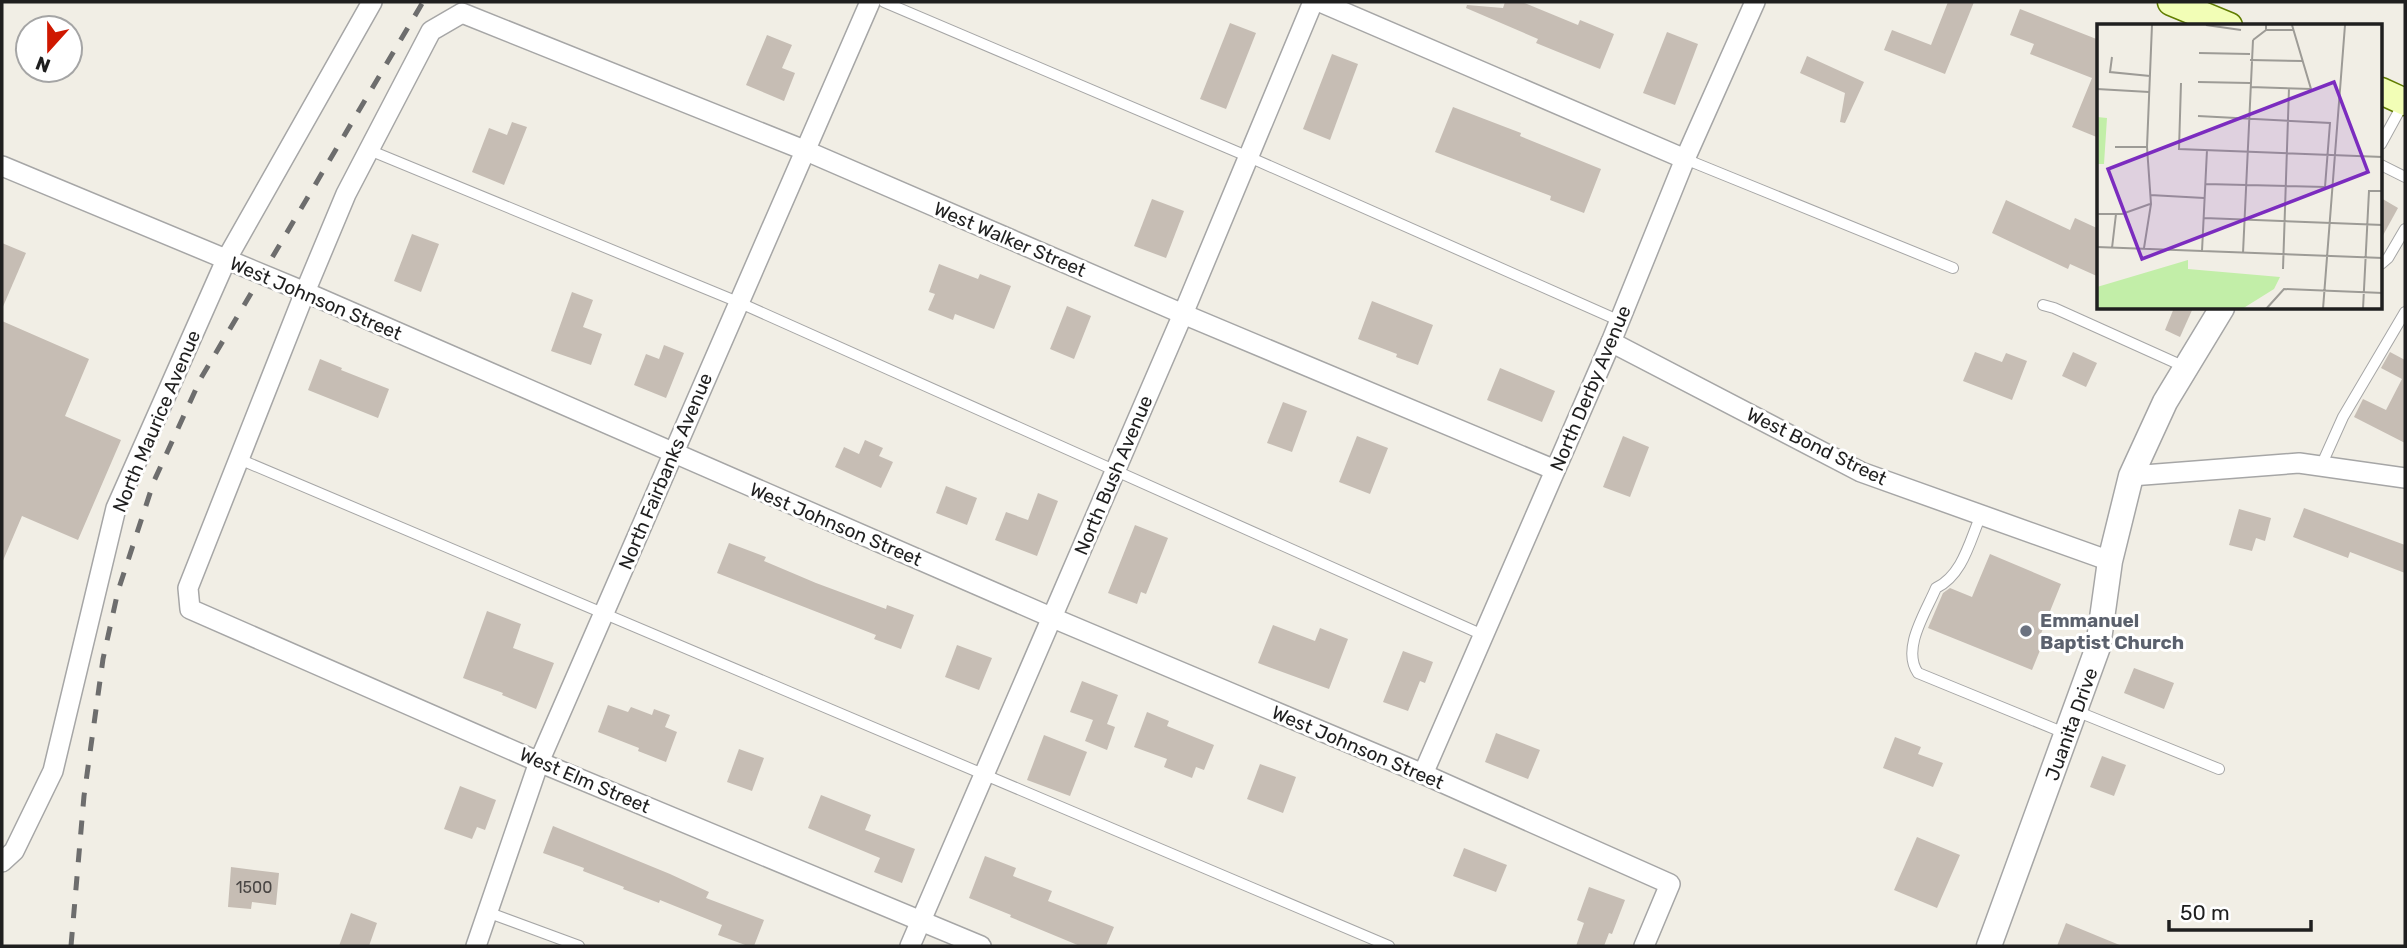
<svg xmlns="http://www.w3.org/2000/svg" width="2407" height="948" font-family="Rubik,sans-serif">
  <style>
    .building { fill: #c6bdb4 }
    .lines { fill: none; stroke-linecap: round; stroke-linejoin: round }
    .service-casing { stroke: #a6a6a6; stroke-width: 12 }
    .minor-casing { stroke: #a6a6a6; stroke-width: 22 }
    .tertiary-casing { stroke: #a6a6a6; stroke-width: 27 }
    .secondary-casing { stroke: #617d00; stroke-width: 29 }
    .service { stroke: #fff; stroke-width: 10 }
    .minor { stroke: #fff; stroke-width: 19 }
    .tertiary { stroke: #fff; stroke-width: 24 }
    .secondary { stroke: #f2feb6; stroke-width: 26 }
    .rail { stroke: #6d6d6d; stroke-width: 5; stroke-dasharray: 14 14; stroke-linecap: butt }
    .worship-dot { fill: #6b7280; stroke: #fff; stroke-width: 2.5 }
    .labels { text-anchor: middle; stroke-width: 6; stroke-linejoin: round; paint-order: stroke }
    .number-label { font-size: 16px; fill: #494644 }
    .street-label { font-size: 19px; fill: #1f1f1f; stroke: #fff }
    .worship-label { font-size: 19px; font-weight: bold; fill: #5b616d; stroke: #fff; text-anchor: start }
    .inset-road { fill: none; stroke: #9d9b96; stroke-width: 2 }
    .view { fill: #7b2cbf; fill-opacity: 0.15; stroke: #7b2cbf; stroke-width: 3.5 }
    .inset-edge { fill: none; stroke: #1f1f1f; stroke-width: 3.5 }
  </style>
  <rect width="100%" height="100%" fill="#f1eee5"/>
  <g class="building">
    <polygon points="1505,2 1522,2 1578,25 1580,20 1614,34 1600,69 1536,43 1538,39 1466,8 1467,5 1503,8"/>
    <polygon points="1948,2 1974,2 1945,74 1884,50 1892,30 1931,45"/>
    <polygon points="2020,9 2099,40 2099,138 2072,127 2092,78 2030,54 2034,44 2010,35"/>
    <polygon points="1230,23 1256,33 1226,109 1200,99"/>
    <polygon points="1667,32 1698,44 1675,105 1643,93"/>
    <polygon points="767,35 792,45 782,68 795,73 784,101 746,85"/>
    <polygon points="1332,54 1358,64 1330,140 1303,129"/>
    <polygon points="1807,56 1864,82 1845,123 1840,122 1845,93 1800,73"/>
    <polygon points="1453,107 1521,133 1520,136 1601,169 1584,213 1550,200 1551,196 1435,152"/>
    <polygon points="512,122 527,127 504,185 472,172 489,128 507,135"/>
    <polygon points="2381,198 2398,208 2381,239"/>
    <polygon points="1152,199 1184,211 1166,258 1134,246"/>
    <polygon points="2006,200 2070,230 2075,218 2099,229 2099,277 2070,264 2068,269 1992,233"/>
    <polygon points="412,234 439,244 421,292 394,281"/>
    <polygon points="2,243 26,253 2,309"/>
    <polygon points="939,264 978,279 980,274 1011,286 994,329 955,314 953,320 928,310 935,294 929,292"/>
    <polygon points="572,292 593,300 583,327 602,334 591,365 551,351"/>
    <polygon points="1372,301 1433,325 1418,365 1396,357 1397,354 1358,339"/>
    <polygon points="1067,306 1091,316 1074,359 1050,349"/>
    <polygon points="2174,308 2193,308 2180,337 2165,330"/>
    <polygon points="2,321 89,359 65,416 121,440 78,540 22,516 2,563"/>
    <polygon points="664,345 684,353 666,398 634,385 646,354 659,359"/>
    <polygon points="1975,352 2002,362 2006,353 2027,361 2012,400 1963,381"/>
    <polygon points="2073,352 2097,363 2086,387 2062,376"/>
    <polygon points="2390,352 2405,360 2405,443 2354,417 2363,399 2386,410 2402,379 2381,368"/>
    <polygon points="320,359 342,368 341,370 389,389 378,418 308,390"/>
    <polygon points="1500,368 1555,391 1542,422 1487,400"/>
    <polygon points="1283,402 1307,411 1292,452 1267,443"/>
    <polygon points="1357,436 1388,448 1370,494 1339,482"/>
    <polygon points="1623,436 1649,447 1630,497 1603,487"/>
    <polygon points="865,440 883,448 879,456 893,462 881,488 835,467 844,447 859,454"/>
    <polygon points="946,486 977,498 967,525 936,513"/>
    <polygon points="1038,493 1058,501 1037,556 995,540 1006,512 1028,520"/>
    <polygon points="2304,508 2405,545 2405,573 2350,552 2348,558 2293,537"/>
    <polygon points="2239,509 2271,518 2265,541 2256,538 2252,551 2229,545"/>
    <polygon points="1135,525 1168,538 1146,594 1141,592 1137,604 1108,593"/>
    <polygon points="729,543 766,557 764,561 816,583 886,609 887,605 914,615 901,649 874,639 876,635 717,573"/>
    <polygon points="1990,554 2061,584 2040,636 2045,638 2032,670 1928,628 1943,593 1950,588 1972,597"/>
    <polygon points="487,611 521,624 513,648 554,663 536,709 502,695 503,693 463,678"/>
    <polygon points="1273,625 1315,641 1320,628 1348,639 1329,689 1258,663"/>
    <polygon points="957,645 992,658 979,690 945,677"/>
    <polygon points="1403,651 1433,662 1425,683 1420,681 1408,711 1383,702"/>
    <polygon points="2134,668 2174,683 2164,709 2124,693"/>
    <polygon points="1082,681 1118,695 1107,724 1115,727 1107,750 1085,741 1093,720 1070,712"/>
    <polygon points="608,705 628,712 631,707 652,715 654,709 670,715 665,727 677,732 666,762 638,751 639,748 598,732"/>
    <polygon points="1147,712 1169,721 1167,726 1214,745 1204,770 1196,767 1192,778 1164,767 1167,759 1134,747"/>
    <polygon points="1496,733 1540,750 1528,779 1485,762"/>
    <polygon points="1044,735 1087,752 1070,796 1027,780"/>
    <polygon points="1895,737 1921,747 1918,754 1943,763 1933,787 1883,768"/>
    <polygon points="739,749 764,758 752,791 727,782"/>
    <polygon points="2102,756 2126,765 2114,796 2090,787"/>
    <polygon points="1260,764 1296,777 1283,813 1247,799"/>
    <polygon points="460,786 496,800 485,830 477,827 472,839 444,829"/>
    <polygon points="821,795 871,815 865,830 915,849 902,883 874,872 880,858 808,828"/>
    <polygon points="553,826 670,874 709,892 706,898 764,920 754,946 748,946 718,935 722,925 660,900 659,903 623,889 624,887 583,871 584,868 543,853"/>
    <polygon points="1917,837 1960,855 1937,908 1894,890"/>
    <polygon points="1464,848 1507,865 1496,892 1453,876"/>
    <polygon points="985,856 1016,868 1013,876 1052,891 1048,901 1114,927 1106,946 1080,946 1010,917 1011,915 969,898"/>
    <polygon points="231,867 279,873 276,905 252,902 251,909 228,907"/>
    <polygon points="1589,887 1625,900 1612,934 1609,933 1604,946 1576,946 1584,923 1577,920"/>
    <polygon points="351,913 377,923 369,946 339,946"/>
    <polygon points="2066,923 2122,946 2057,946"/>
  </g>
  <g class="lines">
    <g class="service-casing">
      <g id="service">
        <polyline points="884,2 1249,157 1620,321"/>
        <polyline points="2381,144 2404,102"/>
        <polyline points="369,150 738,302 1483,635"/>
        <polyline points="1685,159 1953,268"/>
        <polyline points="2381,165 2405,177"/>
        <polyline points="2381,264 2388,258 2405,229"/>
        <polyline points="2043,305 2054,308 2185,367"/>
        <polyline points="239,459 1389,946"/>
        <polyline points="2321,466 2343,417 2405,312"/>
        <path d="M1981,515C1970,540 1963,575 1936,588C1926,612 1901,649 1918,673L2067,734"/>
        <polyline points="2076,711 2219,769"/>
        <polyline points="487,912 579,946"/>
      </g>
    </g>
    <g class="minor-casing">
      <g id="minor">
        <polyline points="1320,2 1685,159"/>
        <polyline points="2,166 305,292 1053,618 1423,774 1670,884 1644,946"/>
        <polyline points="1611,342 1861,472 2110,561"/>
        <polyline points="2131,476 2299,463 2405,478"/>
        <polyline points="1423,774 1611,342 1685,159 1755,2"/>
        <polyline points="2,862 14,851 53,771 116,508 226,260 372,2"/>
        <polyline points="476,946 539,762 870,2"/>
        <polyline points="910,946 1183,314 1313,2"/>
        <polyline points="981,946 539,762 190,609 188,588 305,292 346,194 431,31 462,13 804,150 1183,314 1555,470"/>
      </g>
    </g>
    <g class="tertiary-casing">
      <polyline id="tertiary" points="1989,946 2098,647 2110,561 2131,476 2165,402 2222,308"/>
    </g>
    <g class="secondary-casing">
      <g id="secondary">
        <polyline points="2171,2 2229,26"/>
        <polyline points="2381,91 2405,102"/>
      </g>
    </g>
    <use href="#service" class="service"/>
    <use href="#minor" class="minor"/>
    <use href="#tertiary" class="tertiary"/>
    <use href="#secondary" class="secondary"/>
    <polyline class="rail" points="71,946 84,796 103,659 118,591 154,481 201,378 423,2"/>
  </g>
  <circle class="worship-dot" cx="2026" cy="631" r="7"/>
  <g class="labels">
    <g class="number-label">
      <text x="254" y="893">1500</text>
    </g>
    <g class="street-label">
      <text transform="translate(1010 239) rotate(23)" y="7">West Walker Street</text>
      <text transform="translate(316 298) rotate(23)" y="7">West Johnson Street</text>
      <text transform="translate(1590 388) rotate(-67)" y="7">North Derby Avenue</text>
      <text transform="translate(156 421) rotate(-67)" y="7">North Maurice Avenue</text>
      <text transform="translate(1817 446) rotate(26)" y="7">West Bond Street</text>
      <text transform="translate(665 471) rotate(-67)" y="7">North Fairbanks Avenue</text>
      <text transform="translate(1113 475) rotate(-67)" y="7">North Bush Avenue</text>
      <text transform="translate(836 524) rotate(23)" y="7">West Johnson Street</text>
      <text transform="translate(2071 724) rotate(-70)" y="7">Juanita Drive</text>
      <text transform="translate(1358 747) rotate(23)" y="7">West Johnson Street</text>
      <text transform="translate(585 780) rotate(23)" y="7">West Elm Street</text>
    </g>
    <g class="worship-label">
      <text x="2040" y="627">Emmanuel<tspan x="2040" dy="22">Baptist Church</tspan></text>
    </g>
  </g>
  <g transform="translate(2097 24)">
    <rect width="285" height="285" fill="#f1eee5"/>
    <path d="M0,93L10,94L7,140H0ZM91,236V245L183,253L177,265L145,285H0V263Z" fill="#c2eea8"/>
    <path class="inset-road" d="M109,1L144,6M169,6H197M156,16L169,6V1M102,29L153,30M15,33L13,48L53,52M153,36L206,37M101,58L153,59M84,59L82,125L286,133M153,63L214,65L195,1M0,65L52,68M101,92L233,99L228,163L108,160M18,123H50M53,171L107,174M0,190H25L53,180M107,194L286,201M0,223L286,234M15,224L19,190M47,224L54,180L50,123L55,1M105,227L110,126M146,229L156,16M186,245L192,64M169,285L187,265L286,269M226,285L248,1M266,285L272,167H286"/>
    <path class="view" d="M237,58L271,148L45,235L11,145Z"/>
    <rect width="285" height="285" class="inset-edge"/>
  </g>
  <rect width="2407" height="948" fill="none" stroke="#1f1f1f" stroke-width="7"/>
  <g transform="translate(49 49) rotate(201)"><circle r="33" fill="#ffffff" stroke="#a5a5a5" stroke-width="2"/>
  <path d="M0-5L12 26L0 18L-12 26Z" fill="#cf1800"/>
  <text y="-10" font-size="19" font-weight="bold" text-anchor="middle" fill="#1f1f1f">N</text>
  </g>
  <path d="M2169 920v10h142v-10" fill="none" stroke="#1f1f1f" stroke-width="3.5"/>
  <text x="2180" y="920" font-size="21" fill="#1f1f1f" stroke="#ffffff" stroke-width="5" paint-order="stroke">50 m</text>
</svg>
